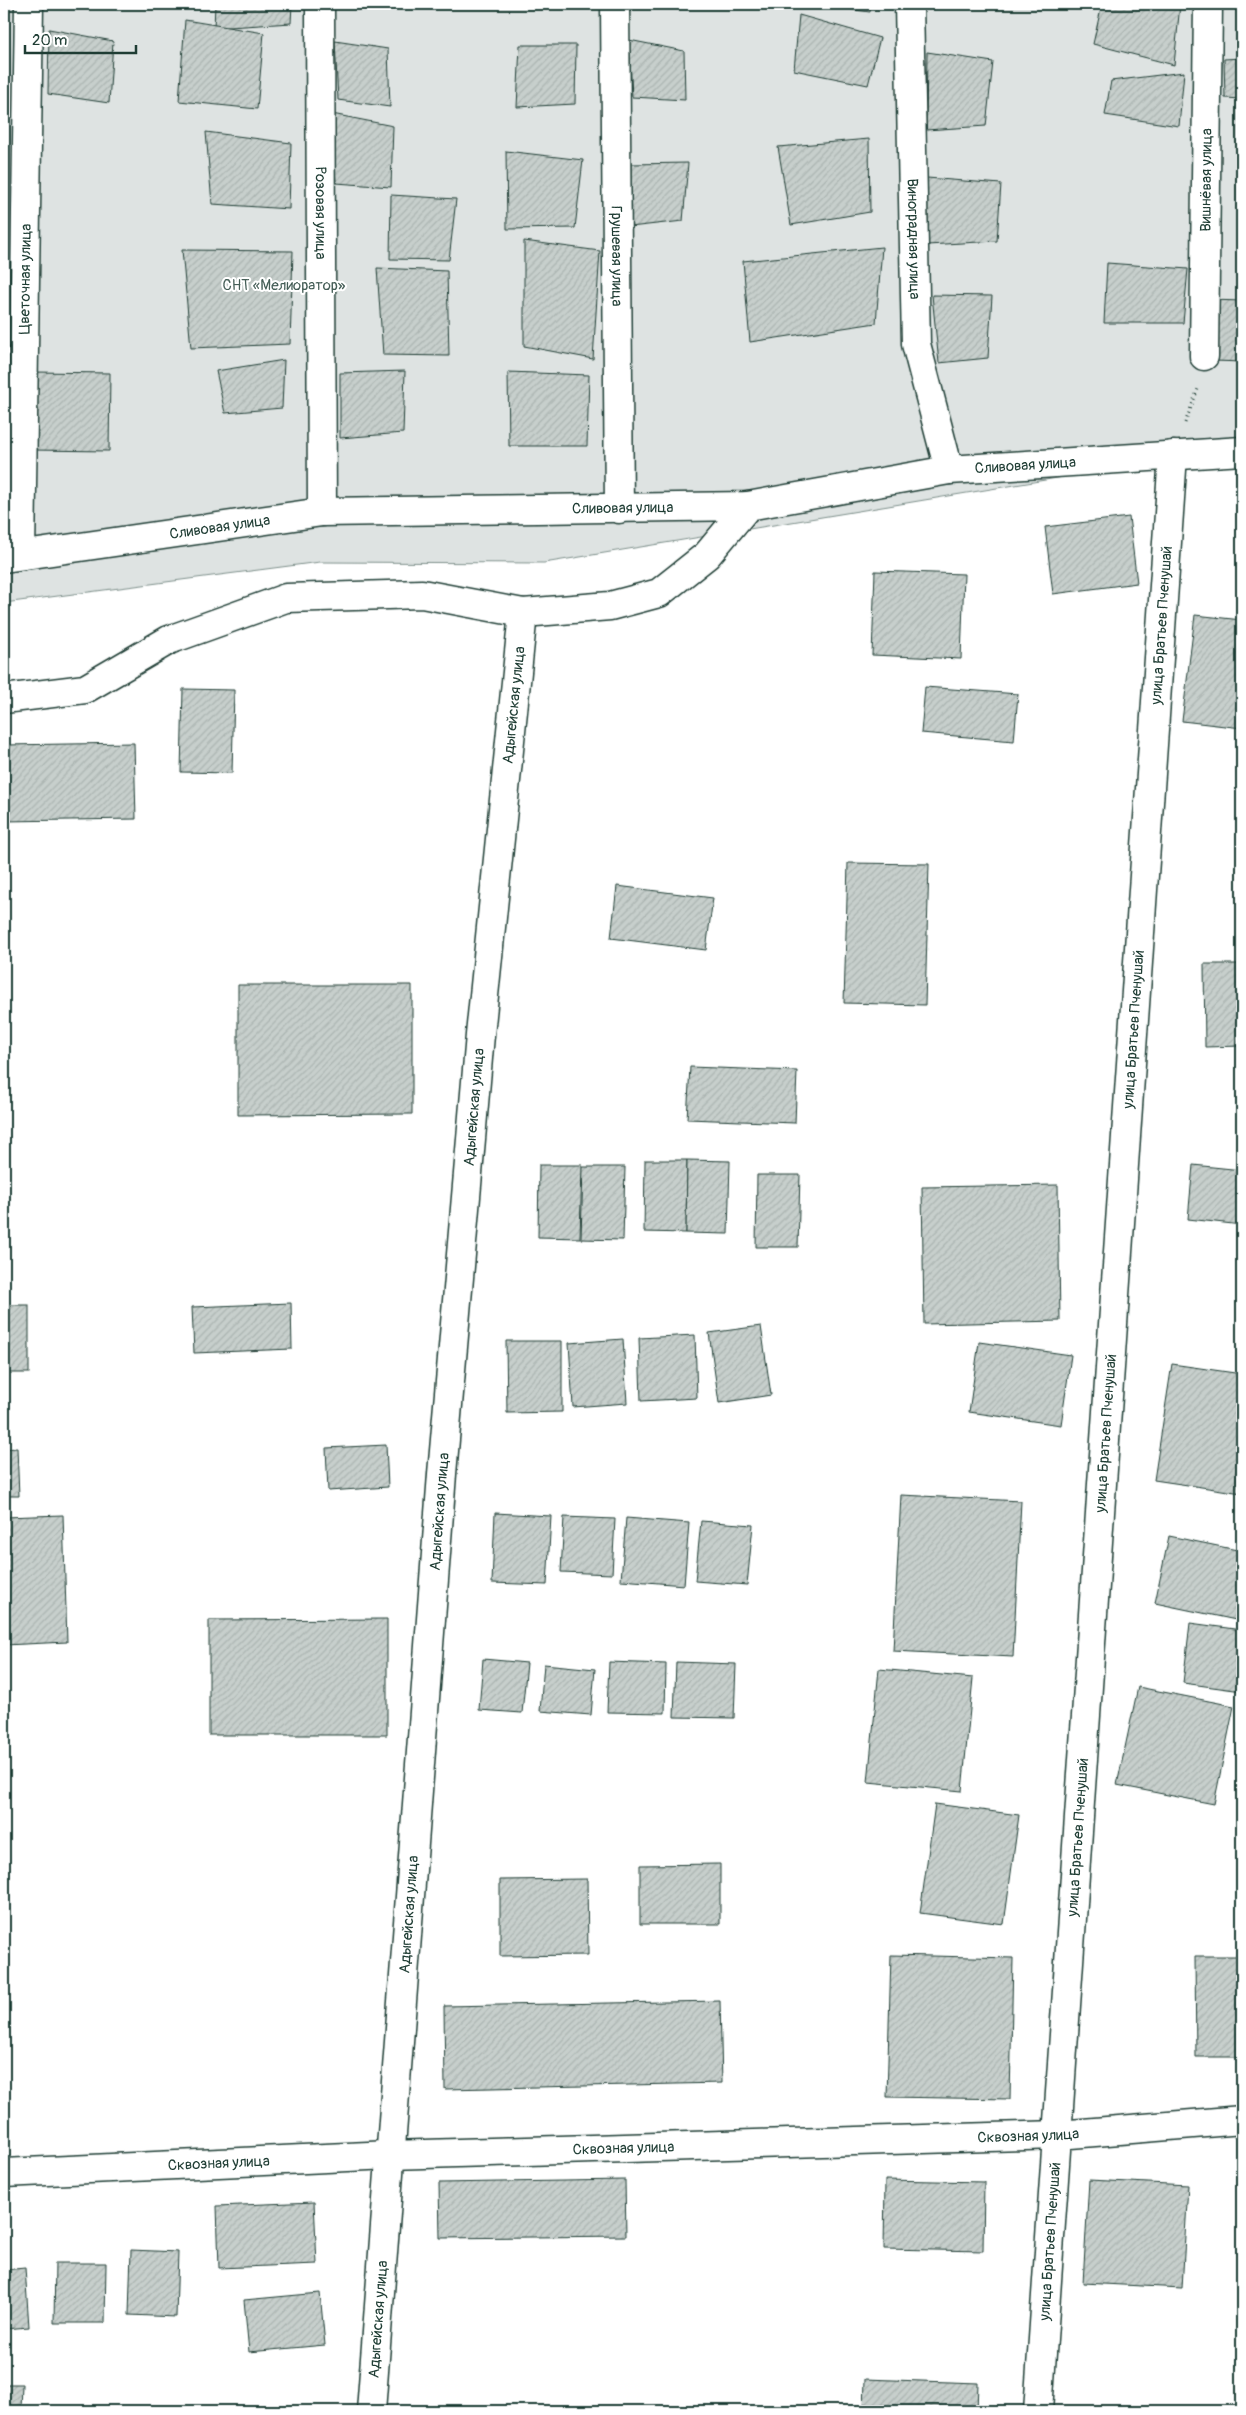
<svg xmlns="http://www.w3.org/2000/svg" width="1246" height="2415" font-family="Pangolin,sans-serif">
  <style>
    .garden { fill: #dee3e2; stroke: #7e908b }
    .building { fill: url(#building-hatch); stroke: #1f3d34 }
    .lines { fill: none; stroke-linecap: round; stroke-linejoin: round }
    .minor-casing { stroke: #1f3d34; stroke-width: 31 }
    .path { stroke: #1f3d34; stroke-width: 3; stroke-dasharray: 1 4; stroke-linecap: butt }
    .minor { stroke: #fff; stroke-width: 28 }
    .labels { text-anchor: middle; stroke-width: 4; stroke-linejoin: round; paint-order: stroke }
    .street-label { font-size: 15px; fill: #1f3d34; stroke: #fff }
    .park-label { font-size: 15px; fill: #455e57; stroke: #fff }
  </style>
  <defs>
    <pattern id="building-hatch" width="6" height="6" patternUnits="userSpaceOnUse" patternTransform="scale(1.25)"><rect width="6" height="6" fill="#c7cfcc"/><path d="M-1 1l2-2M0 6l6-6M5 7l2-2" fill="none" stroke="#aab3b0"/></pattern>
  </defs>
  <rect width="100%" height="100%" fill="#fff"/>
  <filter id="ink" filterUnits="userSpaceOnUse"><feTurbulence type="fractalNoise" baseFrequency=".02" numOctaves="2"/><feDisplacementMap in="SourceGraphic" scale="10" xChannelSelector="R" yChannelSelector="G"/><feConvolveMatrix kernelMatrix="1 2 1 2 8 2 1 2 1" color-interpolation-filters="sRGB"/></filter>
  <g filter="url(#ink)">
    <polygon class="garden" points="4,4 1242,4 1242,456 1148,463 544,563 320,562 4,603"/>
    <g class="building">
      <polygon points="215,4 292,4 291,23 214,28"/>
      <polygon points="808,4 871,4 870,12"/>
      <polygon points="1102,4 1180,4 1174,65 1093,44"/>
      <polygon points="799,15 880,38 868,85 794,70"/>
      <polygon points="185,20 264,33 257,109 179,101"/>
      <polygon points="49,29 113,41 109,103 48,94"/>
      <polygon points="629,40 684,51 685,100 632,97"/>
      <polygon points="335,41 388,49 390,107 338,100"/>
      <polygon points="520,45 576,45 575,104 517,107"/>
      <polygon points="927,52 993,62 986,126 926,130"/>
      <polygon points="1242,58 1242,99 1225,98 1224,59"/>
      <polygon points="1184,72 1179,126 1105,115 1111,81"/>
      <polygon points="332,114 393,126 391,187 336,183"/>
      <polygon points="206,132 291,143 289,209 212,204"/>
      <polygon points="869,139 870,212 791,225 778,147"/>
      <polygon points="506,151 583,160 575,228 507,229"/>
      <polygon points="688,163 683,221 630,227 631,164"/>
      <polygon points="927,178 1001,184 997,241 927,245"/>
      <polygon points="391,195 456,199 449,260 390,259"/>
      <polygon points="524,241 600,251 593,359 524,346"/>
      <polygon points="882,247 876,323 750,342 743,261"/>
      <polygon points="182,250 293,251 290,344 191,348"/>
      <polygon points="1107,263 1188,269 1183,323 1104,323"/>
      <polygon points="377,268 447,271 449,356 383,355"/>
      <polygon points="932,295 992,296 988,358 939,363"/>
      <polygon points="1210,300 1242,301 1242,362 1215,361"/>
      <polygon points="284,360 282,408 225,413 216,371"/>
      <polygon points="405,371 403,433 340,438 340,373"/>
      <polygon points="35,372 110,373 109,451 32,450"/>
      <polygon points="508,372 589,375 587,446 509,446"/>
      <polygon points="1129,517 1137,583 1053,594 1045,527"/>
      <polygon points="875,571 964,574 961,659 872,655"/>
      <polygon points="1195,615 1242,620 1242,728 1182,721"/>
      <polygon points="925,687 1018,694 1014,741 921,733"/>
      <polygon points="183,689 234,690 232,773 181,772"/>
      <polygon points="134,743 136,819 4,821 4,745"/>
      <polygon points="848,863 929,864 925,1005 844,1003"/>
      <polygon points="617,886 713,898 706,950 611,938"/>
      <polygon points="1204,964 1242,964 1242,1046 1205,1047"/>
      <polygon points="238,985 412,985 412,1114 238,1115"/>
      <polygon points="690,1067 797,1071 795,1123 687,1119"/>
      <polygon points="645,1160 687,1160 686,1233 644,1232"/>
      <polygon points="687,1160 730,1161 728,1234 686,1233"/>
      <polygon points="539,1165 582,1165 580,1238 538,1237"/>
      <polygon points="1193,1165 1242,1170 1242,1225 1188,1219"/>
      <polygon points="583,1167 625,1167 623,1240 581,1239"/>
      <polygon points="757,1175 800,1175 798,1247 756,1247"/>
      <polygon points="1058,1185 1060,1321 924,1324 922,1187"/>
      <polygon points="291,1303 292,1349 194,1353 192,1307"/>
      <rect x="4" y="1305" width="25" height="68"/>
      <polygon points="761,1326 771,1395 719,1403 709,1333"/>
      <polygon points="695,1335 697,1398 641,1401 639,1338"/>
      <polygon points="623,1339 627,1403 573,1407 569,1343"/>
      <polygon points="506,1341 562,1341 562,1412 507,1413"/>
      <polygon points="979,1342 1071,1355 1061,1425 969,1412"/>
      <polygon points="1172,1364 1242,1374 1242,1493 1154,1480"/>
      <polygon points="386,1445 388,1487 328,1491 326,1448"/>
      <polygon points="17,1448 19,1496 4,1496 4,1449"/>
      <polygon points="901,1495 1021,1501 1013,1657 893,1651"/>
      <polygon points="495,1513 551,1516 547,1585 492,1583"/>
      <polygon points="63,1515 67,1642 4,1645 4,1517"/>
      <polygon points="564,1517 615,1519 612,1574 561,1572"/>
      <polygon points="626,1518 689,1523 684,1585 621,1580"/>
      <polygon points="701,1521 753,1525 747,1585 695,1581"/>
      <polygon points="1169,1536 1242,1551 1242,1588 1236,1620 1155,1603"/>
      <polygon points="387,1619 387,1735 209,1735 209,1620"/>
      <polygon points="1190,1623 1242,1630 1242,1691 1183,1683"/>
      <polygon points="483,1659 527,1663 522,1713 479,1710"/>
      <polygon points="609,1662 666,1664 665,1713 607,1712"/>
      <polygon points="676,1662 736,1664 734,1718 674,1717"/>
      <polygon points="544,1664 595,1669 591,1715 540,1711"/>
      <polygon points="879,1669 973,1678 962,1791 868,1782"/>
      <polygon points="1138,1687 1234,1706 1214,1804 1117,1785"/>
      <polygon points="935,1804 1019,1815 1004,1924 920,1913"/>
      <polygon points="720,1864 720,1924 640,1924 640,1865"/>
      <polygon points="587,1879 588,1955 500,1956 500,1880"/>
      <polygon points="891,1955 1013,1958 1010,2099 887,2097"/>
      <polygon points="1195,1956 1242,1956 1242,2057 1196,2057"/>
      <polygon points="720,2001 722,2083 445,2089 444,2006"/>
      <polygon points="625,2180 626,2236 440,2238 439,2183"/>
      <polygon points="885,2180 984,2182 983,2251 884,2249"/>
      <polygon points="1089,2180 1188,2185 1182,2288 1083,2283"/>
      <polygon points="314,2202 317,2264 219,2268 217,2206"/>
      <polygon points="131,2250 178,2252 176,2317 129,2315"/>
      <polygon points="55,2263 106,2263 105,2323 54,2323"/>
      <polygon points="25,2268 29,2327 4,2329 4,2270"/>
      <polygon points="320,2293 325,2345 249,2352 244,2300"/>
      <polygon points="865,2379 978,2383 977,2411 864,2411"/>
      <polygon points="4,2384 22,2384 21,2411 4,2411"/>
      <rect x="459" y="2410" width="104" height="1"/>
    </g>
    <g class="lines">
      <g class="minor-casing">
        <g id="minor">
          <path id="s1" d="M320,4L322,512"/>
          <path id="s2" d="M615,4L619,509"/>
          <path id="s3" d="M909,4L916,344L949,470"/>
          <path id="s4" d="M1204,356L1208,4"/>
          <path id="s5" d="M21,555L29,4"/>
          <path id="s6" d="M4,558L322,512L748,506L949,470L1242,451"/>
          <polyline points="4,699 85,689 169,640 286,598 422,594 523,613 610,606 659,593 707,555 748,506"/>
          <path id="s7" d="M4,2173L390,2155L1058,2135L1242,2120"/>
          <path id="s8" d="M371,2411L442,1474L480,1035L523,613"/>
          <path id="s9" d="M1038,2411L1173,455"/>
        </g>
      </g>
      <polyline class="path" points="1185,423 1198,389"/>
      <use href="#minor" class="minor"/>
    </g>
  </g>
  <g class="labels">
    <g class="street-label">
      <text dy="5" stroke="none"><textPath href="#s4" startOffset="176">Вишнёвая улица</textPath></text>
      <text dy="5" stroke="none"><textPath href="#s1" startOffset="209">Розовая улица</textPath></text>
      <text dy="5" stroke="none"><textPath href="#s3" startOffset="235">Виноградная улица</textPath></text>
      <text dy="5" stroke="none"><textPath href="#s2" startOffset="252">Грушевая улица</textPath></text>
      <text dy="5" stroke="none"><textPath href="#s5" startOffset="276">Цветочная улица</textPath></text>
      <text dy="5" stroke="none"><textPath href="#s6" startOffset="1028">Сливовая улица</textPath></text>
      <text dy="5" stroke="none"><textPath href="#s6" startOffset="622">Сливовая улица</textPath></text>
      <text dy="5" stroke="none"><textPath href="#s6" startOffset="218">Сливовая улица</textPath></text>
      <text dy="5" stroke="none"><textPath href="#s9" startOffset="1790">улица Братьев Пченушай</textPath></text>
      <text dy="5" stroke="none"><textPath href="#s8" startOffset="1712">Адыгейская улица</textPath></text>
      <text dy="5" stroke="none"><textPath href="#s9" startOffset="1385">улица Братьев Пченушай</textPath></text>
      <text dy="5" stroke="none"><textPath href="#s8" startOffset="1308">Адыгейская улица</textPath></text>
      <text dy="5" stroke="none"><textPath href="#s9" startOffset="980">улица Братьев Пченушай</textPath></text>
      <text dy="5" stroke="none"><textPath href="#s8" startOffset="902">Адыгейская улица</textPath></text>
      <text dy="5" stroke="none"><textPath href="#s9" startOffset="575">улица Братьев Пченушай</textPath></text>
      <text dy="5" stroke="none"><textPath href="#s8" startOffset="498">Адыгейская улица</textPath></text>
      <text dy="5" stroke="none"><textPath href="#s7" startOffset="1025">Сквозная улица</textPath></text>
      <text dy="5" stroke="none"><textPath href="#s7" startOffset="620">Сквозная улица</textPath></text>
      <text dy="5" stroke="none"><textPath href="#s7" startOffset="215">Сквозная улица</textPath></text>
      <text dy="5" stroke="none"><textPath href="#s9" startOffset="170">улица Братьев Пченушай</textPath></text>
      <text dy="5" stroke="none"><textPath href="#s8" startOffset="92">Адыгейская улица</textPath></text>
    </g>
    <g class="park-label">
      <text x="284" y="290">СНТ «Мелиоратор»</text>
    </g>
  </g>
  <rect width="1246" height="2415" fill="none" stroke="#fff" stroke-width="20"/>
  <rect x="10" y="10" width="1226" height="2395" fill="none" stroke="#1f3d34" stroke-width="2" filter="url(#ink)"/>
  <path d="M25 45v8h111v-8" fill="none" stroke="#1f3d34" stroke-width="2.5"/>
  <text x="32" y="45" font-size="15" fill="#1f3d34" stroke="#ffffff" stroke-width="4" paint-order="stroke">20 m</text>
</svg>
